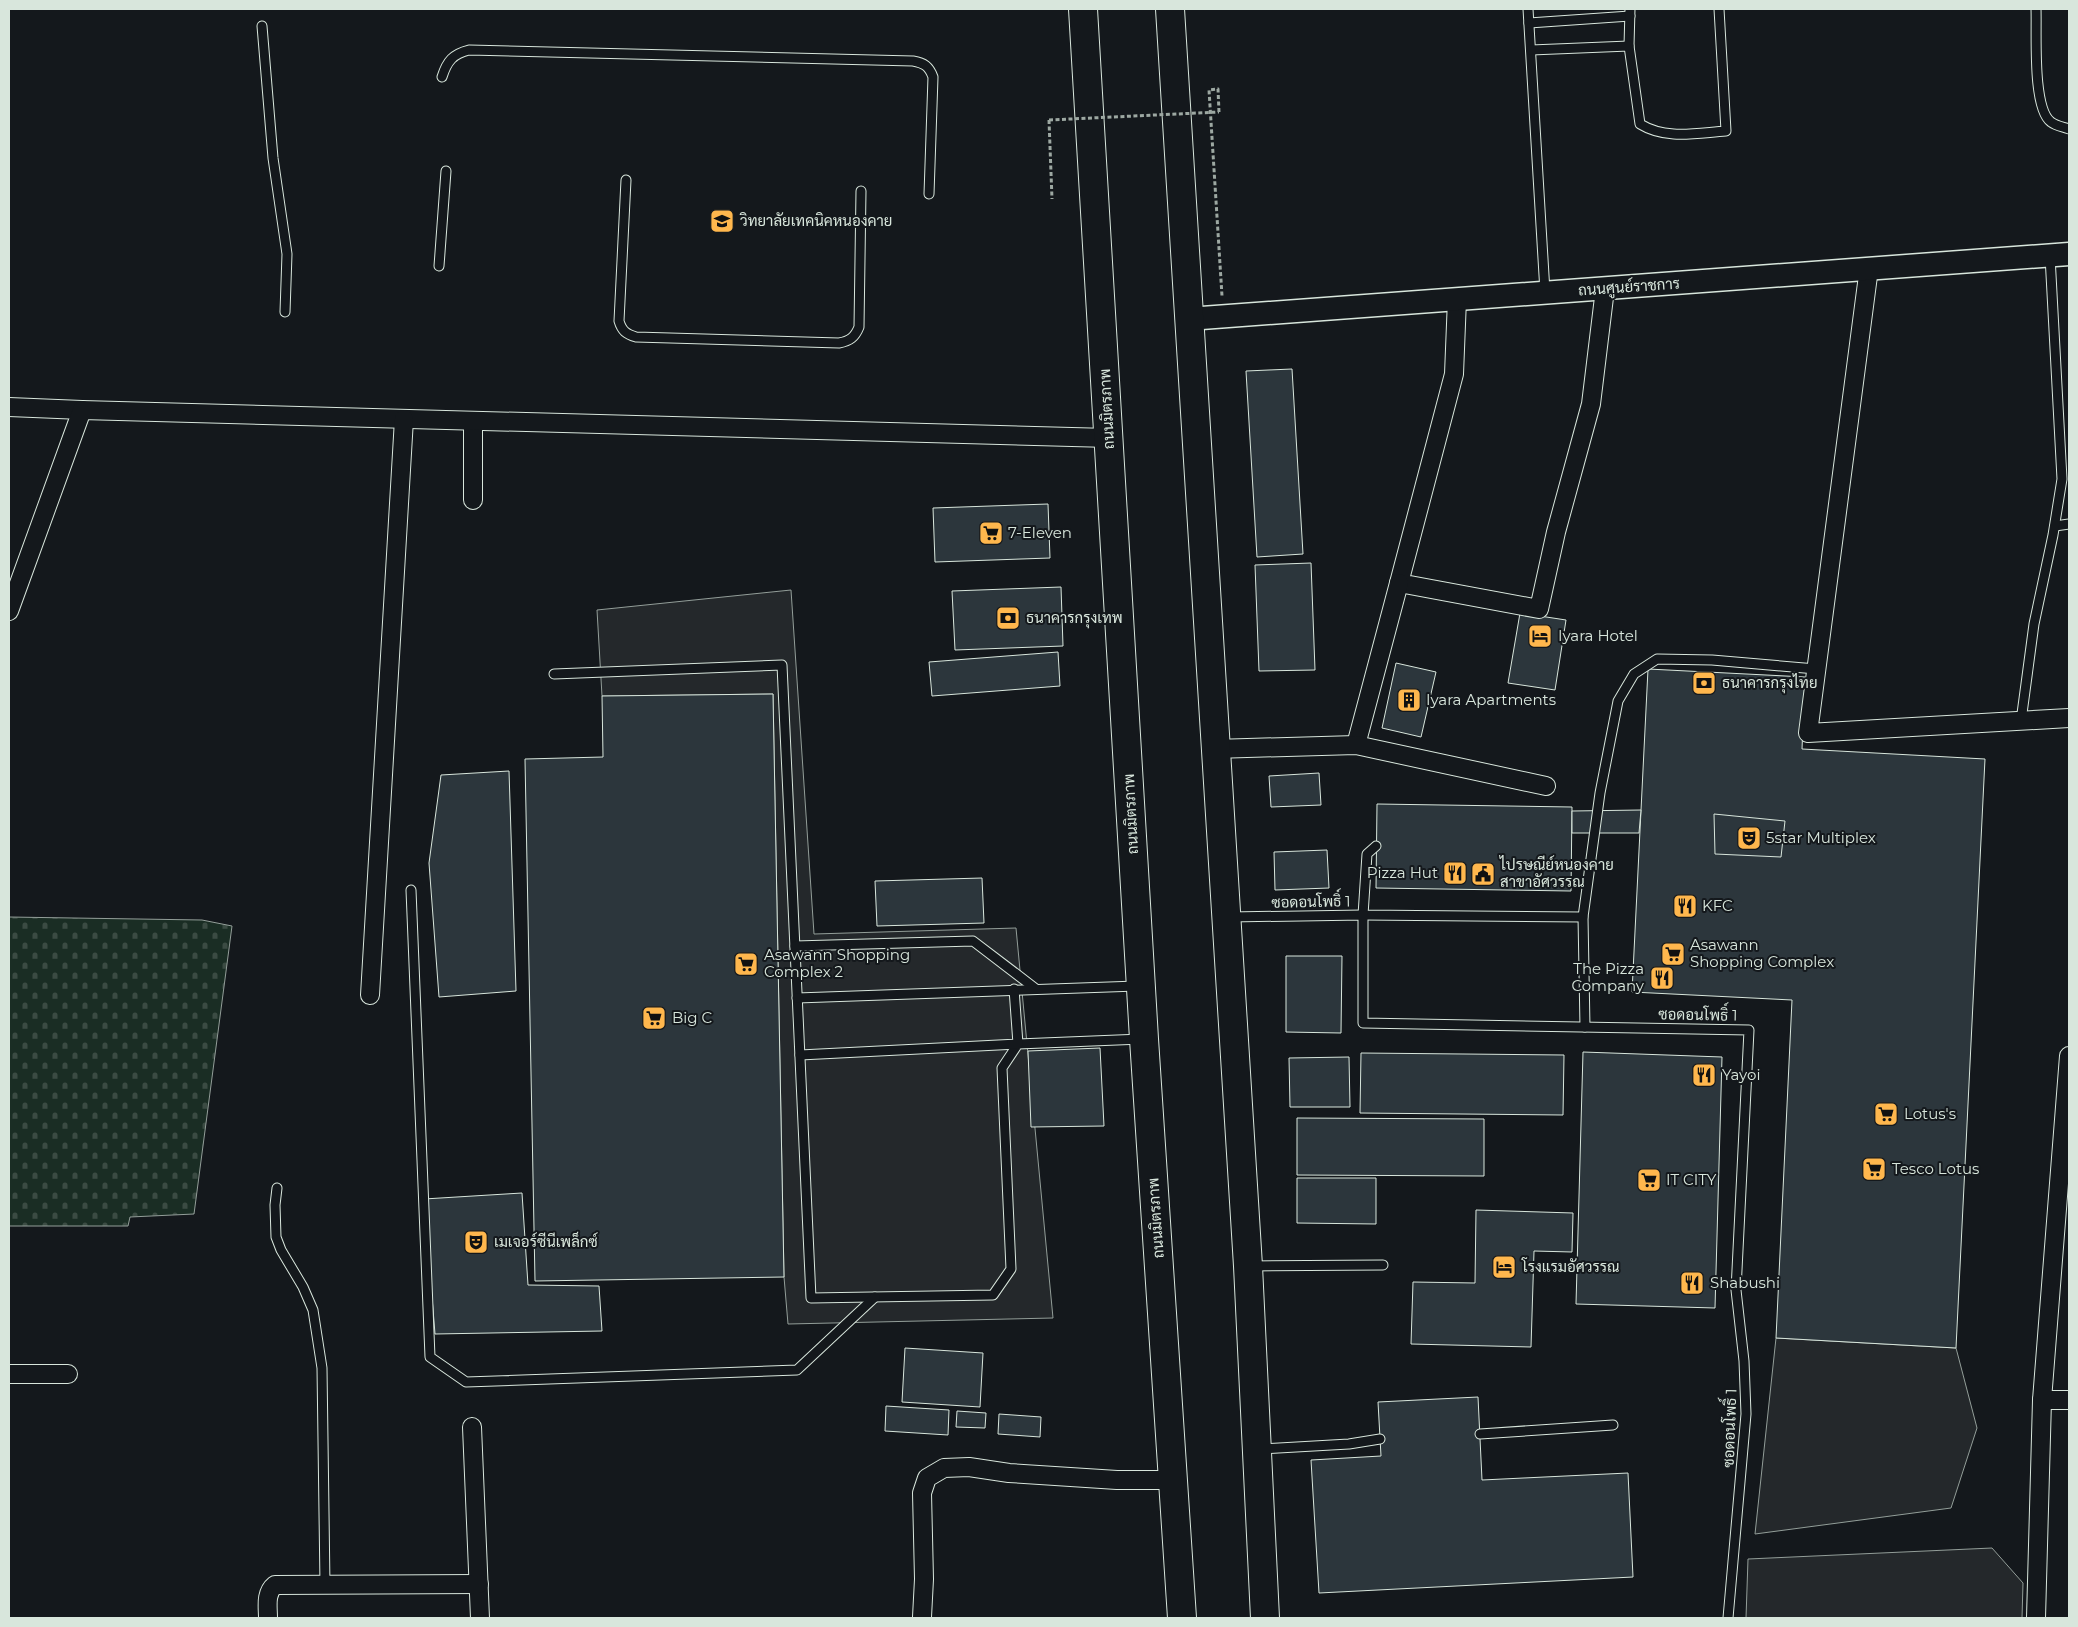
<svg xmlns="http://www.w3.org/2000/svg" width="2078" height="1627" font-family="Montserrat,Sarabun,sans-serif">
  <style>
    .cemetery { fill: url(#cemetery-stones); stroke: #939e99 }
    .parking { fill: #24282b; stroke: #939e99 }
    .building { fill: #2c363c; stroke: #d8e6dc }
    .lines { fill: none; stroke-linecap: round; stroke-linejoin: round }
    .service-casing { stroke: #d8e6dc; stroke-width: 11 }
    .minor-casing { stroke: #d8e6dc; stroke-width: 20 }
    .tertiary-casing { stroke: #d8e6dc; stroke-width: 25 }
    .primary-casing { stroke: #d8e6dc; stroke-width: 30 }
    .path { stroke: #9da8a2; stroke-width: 3; stroke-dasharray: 4 2.5; stroke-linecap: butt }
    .service { stroke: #14181c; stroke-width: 9 }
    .minor { stroke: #14181c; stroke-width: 18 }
    .tertiary { stroke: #14181c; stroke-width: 22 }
    .primary { stroke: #14181c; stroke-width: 28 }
    .path-bridge { stroke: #9da8a2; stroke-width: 3; stroke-dasharray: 4 2.5; stroke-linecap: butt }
    .labels { text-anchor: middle; stroke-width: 4; stroke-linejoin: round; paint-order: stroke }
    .poi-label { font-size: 15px; fill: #d8e6dc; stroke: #14181c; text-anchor: start }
    .street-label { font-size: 15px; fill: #d8e6dc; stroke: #14181c }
  </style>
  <defs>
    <pattern id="cemetery-stones" width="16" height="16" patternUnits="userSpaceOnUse" patternTransform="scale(1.25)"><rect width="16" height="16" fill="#1a2d24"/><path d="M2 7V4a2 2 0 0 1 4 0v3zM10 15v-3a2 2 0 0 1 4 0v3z" fill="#3b4b43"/></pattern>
  </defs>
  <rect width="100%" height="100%" fill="#14181c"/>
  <polygon class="cemetery" points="9,917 202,920 232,926 194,1214 130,1217 128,1226 9,1226"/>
  <g class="parking">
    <polygon points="791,590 814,934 1016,928 1053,1318 788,1324 784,1277 773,694 602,696 597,610"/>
    <polygon points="1776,1338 1956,1348 1977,1428 1951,1508 1755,1534"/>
    <polygon points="1992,1548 2023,1583 2022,1618 1746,1618 1748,1559"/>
  </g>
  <g class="building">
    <polygon points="1292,369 1303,554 1257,557 1246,371"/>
    <polygon points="1048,504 1050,558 935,562 933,508"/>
    <polygon points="1311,563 1315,670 1259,671 1255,565"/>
    <polygon points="1061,587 1063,646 955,650 952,591"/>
    <polygon points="1520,613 1566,620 1555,690 1508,683"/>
    <polygon points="1058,652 1060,686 932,696 929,662"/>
    <polygon points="1396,663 1436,672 1421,737 1382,728"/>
    <polygon points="1648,669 1805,677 1802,749 1985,759 1956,1348 1776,1338 1792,1000 1632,992"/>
    <polygon points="773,694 784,1277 535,1281 525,759 603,757 602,696"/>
    <polygon points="509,771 516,991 439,997 429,863 441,775"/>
    <polygon points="1319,773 1321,805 1271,807 1269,776"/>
    <polygon points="1377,804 1572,807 1571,891 1376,888"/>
    <polygon points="1641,810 1639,833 1572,833 1572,811"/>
    <polygon points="1714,814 1785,821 1781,857 1715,854"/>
    <polygon points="1327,850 1329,888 1275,890 1274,852"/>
    <polygon points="982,878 984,923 877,926 875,881"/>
    <polygon points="1286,956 1342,956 1341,1033 1286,1032"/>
    <polygon points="1100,1048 1104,1126 1031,1127 1028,1051"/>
    <polygon points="1583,1052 1722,1057 1715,1308 1576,1304"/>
    <polygon points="1361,1053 1564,1055 1563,1115 1360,1113"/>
    <polygon points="1349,1057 1350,1107 1290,1107 1289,1058"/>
    <polygon points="1297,1118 1484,1119 1484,1176 1297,1175"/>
    <polygon points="1297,1178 1376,1178 1376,1224 1297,1223"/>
    <polygon points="522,1193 528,1285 599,1286 602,1331 435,1334 424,1199"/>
    <polygon points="1476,1210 1573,1213 1572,1252 1534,1251 1531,1347 1411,1344 1413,1282 1475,1283"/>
    <polygon points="905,1348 983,1353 980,1407 902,1402"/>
    <polygon points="1478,1397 1482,1480 1628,1473 1633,1577 1319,1593 1311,1460 1381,1456 1378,1402"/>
    <polygon points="886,1406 949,1410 948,1435 885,1431"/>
    <polygon points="957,1411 986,1413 985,1428 956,1427"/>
    <polygon points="999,1414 1041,1417 1040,1437 998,1434"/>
  </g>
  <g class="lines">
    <g class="service-casing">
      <g id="service">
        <polyline points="1528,9 1545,292"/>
        <path d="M2036,9C2037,32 2032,108 2051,122C2056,126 2064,127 2069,129"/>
        <polyline points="1529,23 1630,16"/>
        <polyline points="262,26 273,158 287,254 285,312"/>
        <polyline points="1629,46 1630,9"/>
        <path d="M1531,50L1629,46L1640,124C1666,140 1696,133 1726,131L1719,9"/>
        <path d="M442,77C447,61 453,54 469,50L913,61C924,63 929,66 933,77L929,194"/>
        <path d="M626,180L619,321C622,331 626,334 636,337L839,343C850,341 855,337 859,327L861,191"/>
        <polyline points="439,266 446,171"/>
        <polyline points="2055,526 2069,524"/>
        <polyline points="554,674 782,665 811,1298 993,1295 1011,1269 1002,1068 1018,1044 1142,1039"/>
        <polyline points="2021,721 2034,624 2053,535 2062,479 2050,256"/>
        <polyline points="1376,846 1367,854 1363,915 1583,917"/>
        <polyline points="411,890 430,1357 466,1382 797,1370 875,1297"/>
        <polyline points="1230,917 1363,915 1363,1023 1749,1030 1736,1290 1744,1361 1746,1414 1728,1618"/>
        <polyline points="795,946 973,941 1036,989"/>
        <polyline points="797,998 1137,986"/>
        <polyline points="1585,1027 1583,917 1600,793 1618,701 1634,674 1657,659 1712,660 1816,669"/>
        <polyline points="800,1055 1018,1044 1014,989"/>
        <polyline points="277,1188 275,1205 276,1237 281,1250 303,1287 313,1310 322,1368 325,1585"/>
        <polyline points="1251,1266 1383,1265"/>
        <polyline points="1480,1434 1613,1425"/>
        <polyline points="1261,1449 1349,1444 1380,1439"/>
      </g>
    </g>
    <g class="minor-casing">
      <g id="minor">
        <polyline points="1869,268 1808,733 2069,718"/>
        <polyline points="1457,299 1454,374 1399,583 1539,609 1556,532 1591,404 1605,289"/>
        <polyline points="9,407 82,410"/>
        <polyline points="473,421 473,500"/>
        <polyline points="9,611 82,410 1109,438"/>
        <polyline points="1356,745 1399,583"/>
        <polyline points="1214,749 1356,745 1546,786"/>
        <polyline points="370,995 404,419"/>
        <polyline points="9,1374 68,1374"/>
        <polyline points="2042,1400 2069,1400"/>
        <polyline points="472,1427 480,1618"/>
        <polyline points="922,1617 924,1579 922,1493 927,1478 944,1468 969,1467 1009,1473 1117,1480 1173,1480"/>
        <path d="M268,1618C268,1607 265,1593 275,1585L479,1584"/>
        <polyline points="2036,1618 2042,1400 2069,1056"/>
      </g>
    </g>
    <g class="tertiary-casing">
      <polyline id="tertiary" points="1188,319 2069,254"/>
    </g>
    <g class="primary-casing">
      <g id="primary">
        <polyline points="1083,9 1144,1039 1182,1618"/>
        <polyline points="1170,9 1248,1266 1265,1618"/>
      </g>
    </g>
    <g class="path">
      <polyline points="1219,112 1218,89 1209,90 1222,296"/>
      <polyline points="1049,120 1052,199"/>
    </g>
    <use href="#service" class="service"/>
    <use href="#minor" class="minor"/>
    <use href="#tertiary" class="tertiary"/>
    <use href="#primary" class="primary"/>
    <polyline class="path-bridge" points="1049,120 1219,112"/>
  </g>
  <defs>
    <g id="university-square" transform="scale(1.25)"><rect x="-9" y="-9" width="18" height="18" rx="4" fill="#ffb74d" stroke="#14181c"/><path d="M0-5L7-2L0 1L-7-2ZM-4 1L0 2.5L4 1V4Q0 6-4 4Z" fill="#111"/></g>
    <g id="supermarket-square" transform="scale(1.25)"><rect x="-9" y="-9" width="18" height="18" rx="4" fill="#ffb74d" stroke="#14181c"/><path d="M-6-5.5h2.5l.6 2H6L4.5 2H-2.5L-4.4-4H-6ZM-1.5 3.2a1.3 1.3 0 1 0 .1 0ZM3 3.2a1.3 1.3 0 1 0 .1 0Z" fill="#111"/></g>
    <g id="bank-square" transform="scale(1.25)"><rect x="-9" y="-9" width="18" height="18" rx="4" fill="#ffb74d" stroke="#14181c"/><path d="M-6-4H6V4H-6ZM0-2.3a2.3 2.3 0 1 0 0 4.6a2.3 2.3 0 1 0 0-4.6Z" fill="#111"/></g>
    <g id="hotel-square" transform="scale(1.25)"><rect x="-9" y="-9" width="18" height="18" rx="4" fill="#ffb74d" stroke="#14181c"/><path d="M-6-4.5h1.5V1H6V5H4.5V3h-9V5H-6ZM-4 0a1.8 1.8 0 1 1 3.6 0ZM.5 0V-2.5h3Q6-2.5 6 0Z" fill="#111"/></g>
    <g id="building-square" transform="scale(1.25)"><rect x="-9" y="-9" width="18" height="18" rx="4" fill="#ffb74d" stroke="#14181c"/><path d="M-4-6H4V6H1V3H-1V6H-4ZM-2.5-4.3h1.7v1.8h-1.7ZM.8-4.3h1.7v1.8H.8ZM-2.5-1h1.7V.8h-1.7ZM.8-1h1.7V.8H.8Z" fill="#111"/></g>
    <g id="theatre-square" transform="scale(1.25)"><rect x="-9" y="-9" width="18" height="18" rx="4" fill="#ffb74d" stroke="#14181c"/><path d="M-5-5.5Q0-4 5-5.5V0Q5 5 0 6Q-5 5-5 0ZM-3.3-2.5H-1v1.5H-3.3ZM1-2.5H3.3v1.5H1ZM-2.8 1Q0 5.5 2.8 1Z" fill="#111"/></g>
    <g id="restaurant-square" transform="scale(1.25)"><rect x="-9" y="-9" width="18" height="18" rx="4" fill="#ffb74d" stroke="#14181c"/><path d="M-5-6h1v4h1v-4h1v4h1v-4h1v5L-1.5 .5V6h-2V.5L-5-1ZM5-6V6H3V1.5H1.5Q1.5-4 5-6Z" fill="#111"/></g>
    <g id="civic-square" transform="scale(1.25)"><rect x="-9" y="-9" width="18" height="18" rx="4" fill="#ffb74d" stroke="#14181c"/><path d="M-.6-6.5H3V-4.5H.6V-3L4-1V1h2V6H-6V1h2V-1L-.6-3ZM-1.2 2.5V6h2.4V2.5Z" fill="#111"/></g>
  </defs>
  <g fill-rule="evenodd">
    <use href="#university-square" x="722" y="221"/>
    <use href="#supermarket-square" x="991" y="533"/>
    <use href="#bank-square" x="1008" y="618"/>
    <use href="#hotel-square" x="1540" y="636"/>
    <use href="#bank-square" x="1704" y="683"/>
    <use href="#building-square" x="1409" y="700"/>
    <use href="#theatre-square" x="1749" y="838"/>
    <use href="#restaurant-square" x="1455" y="873"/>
    <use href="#civic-square" x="1483" y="874"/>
    <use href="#restaurant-square" x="1685" y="906"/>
    <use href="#supermarket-square" x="1673" y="954"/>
    <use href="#supermarket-square" x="746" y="964"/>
    <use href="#restaurant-square" x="1662" y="978"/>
    <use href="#supermarket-square" x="654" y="1018"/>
    <use href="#restaurant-square" x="1704" y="1075"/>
    <use href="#supermarket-square" x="1886" y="1114"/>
    <use href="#supermarket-square" x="1874" y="1169"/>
    <use href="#supermarket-square" x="1649" y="1180"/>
    <use href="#theatre-square" x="476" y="1242"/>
    <use href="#hotel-square" x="1504" y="1267"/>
    <use href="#restaurant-square" x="1692" y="1283"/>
  </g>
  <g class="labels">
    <g class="poi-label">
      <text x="740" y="226">วิทยาลัยเทคนิคหนองคาย</text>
      <text x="1008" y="538">7-Eleven</text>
      <text x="1026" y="623">ธนาคารกรุงเทพ</text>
      <text x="1558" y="641">Iyara Hotel</text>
      <text x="1722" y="688">ธนาคารกรุงไทย</text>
      <text x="1426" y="705">Iyara Apartments</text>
      <text x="1766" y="843">5star Multiplex</text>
      <text x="1500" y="870">ไปรษณีย์หนองคาย<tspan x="1500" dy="17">สาขาอัศวรรณ</tspan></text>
      <text x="1438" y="878" text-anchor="end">Pizza Hut</text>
      <text x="1702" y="911">KFC</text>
      <text x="1690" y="950">Asawann<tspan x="1690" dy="17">Shopping Complex</tspan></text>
      <text x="764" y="960">Asawann Shopping<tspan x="764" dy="17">Complex 2</tspan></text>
      <text x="1644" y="974" text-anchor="end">The Pizza<tspan x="1644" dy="17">Company</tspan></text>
      <text x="672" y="1023">Big C</text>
      <text x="1722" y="1080">Yayoi</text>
      <text x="1904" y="1119">Lotus's</text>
      <text x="1892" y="1174">Tesco Lotus</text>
      <text x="1666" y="1185">IT CITY</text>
      <text x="494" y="1247">เมเจอร์ซีนีเพล็กซ์</text>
      <text x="1522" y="1272">โรงแรมอัศวรรณ</text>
      <text x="1710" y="1288">Shabushi</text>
    </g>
    <g class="street-label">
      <text transform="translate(1629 287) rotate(-4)" y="5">ถนนศูนย์ราชการ</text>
      <text transform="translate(1107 409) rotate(-93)" y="5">ถนนมิตรภาพ</text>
      <text transform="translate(1131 814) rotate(-93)" y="5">ถนนมิตรภาพ</text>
      <text transform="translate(1311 902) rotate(-1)" y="5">ซอดอนโพธิ์ 1</text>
      <text transform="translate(1698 1015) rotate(1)" y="5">ซอดอนโพธิ์ 1</text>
      <text transform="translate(1156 1218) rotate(-94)" y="5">ถนนมิตรภาพ</text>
      <text transform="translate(1730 1428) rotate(-88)" y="5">ซอดอนโพธิ์ 1</text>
    </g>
  </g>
  <rect width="2078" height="1627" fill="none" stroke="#d8e6dc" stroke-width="20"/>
</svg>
